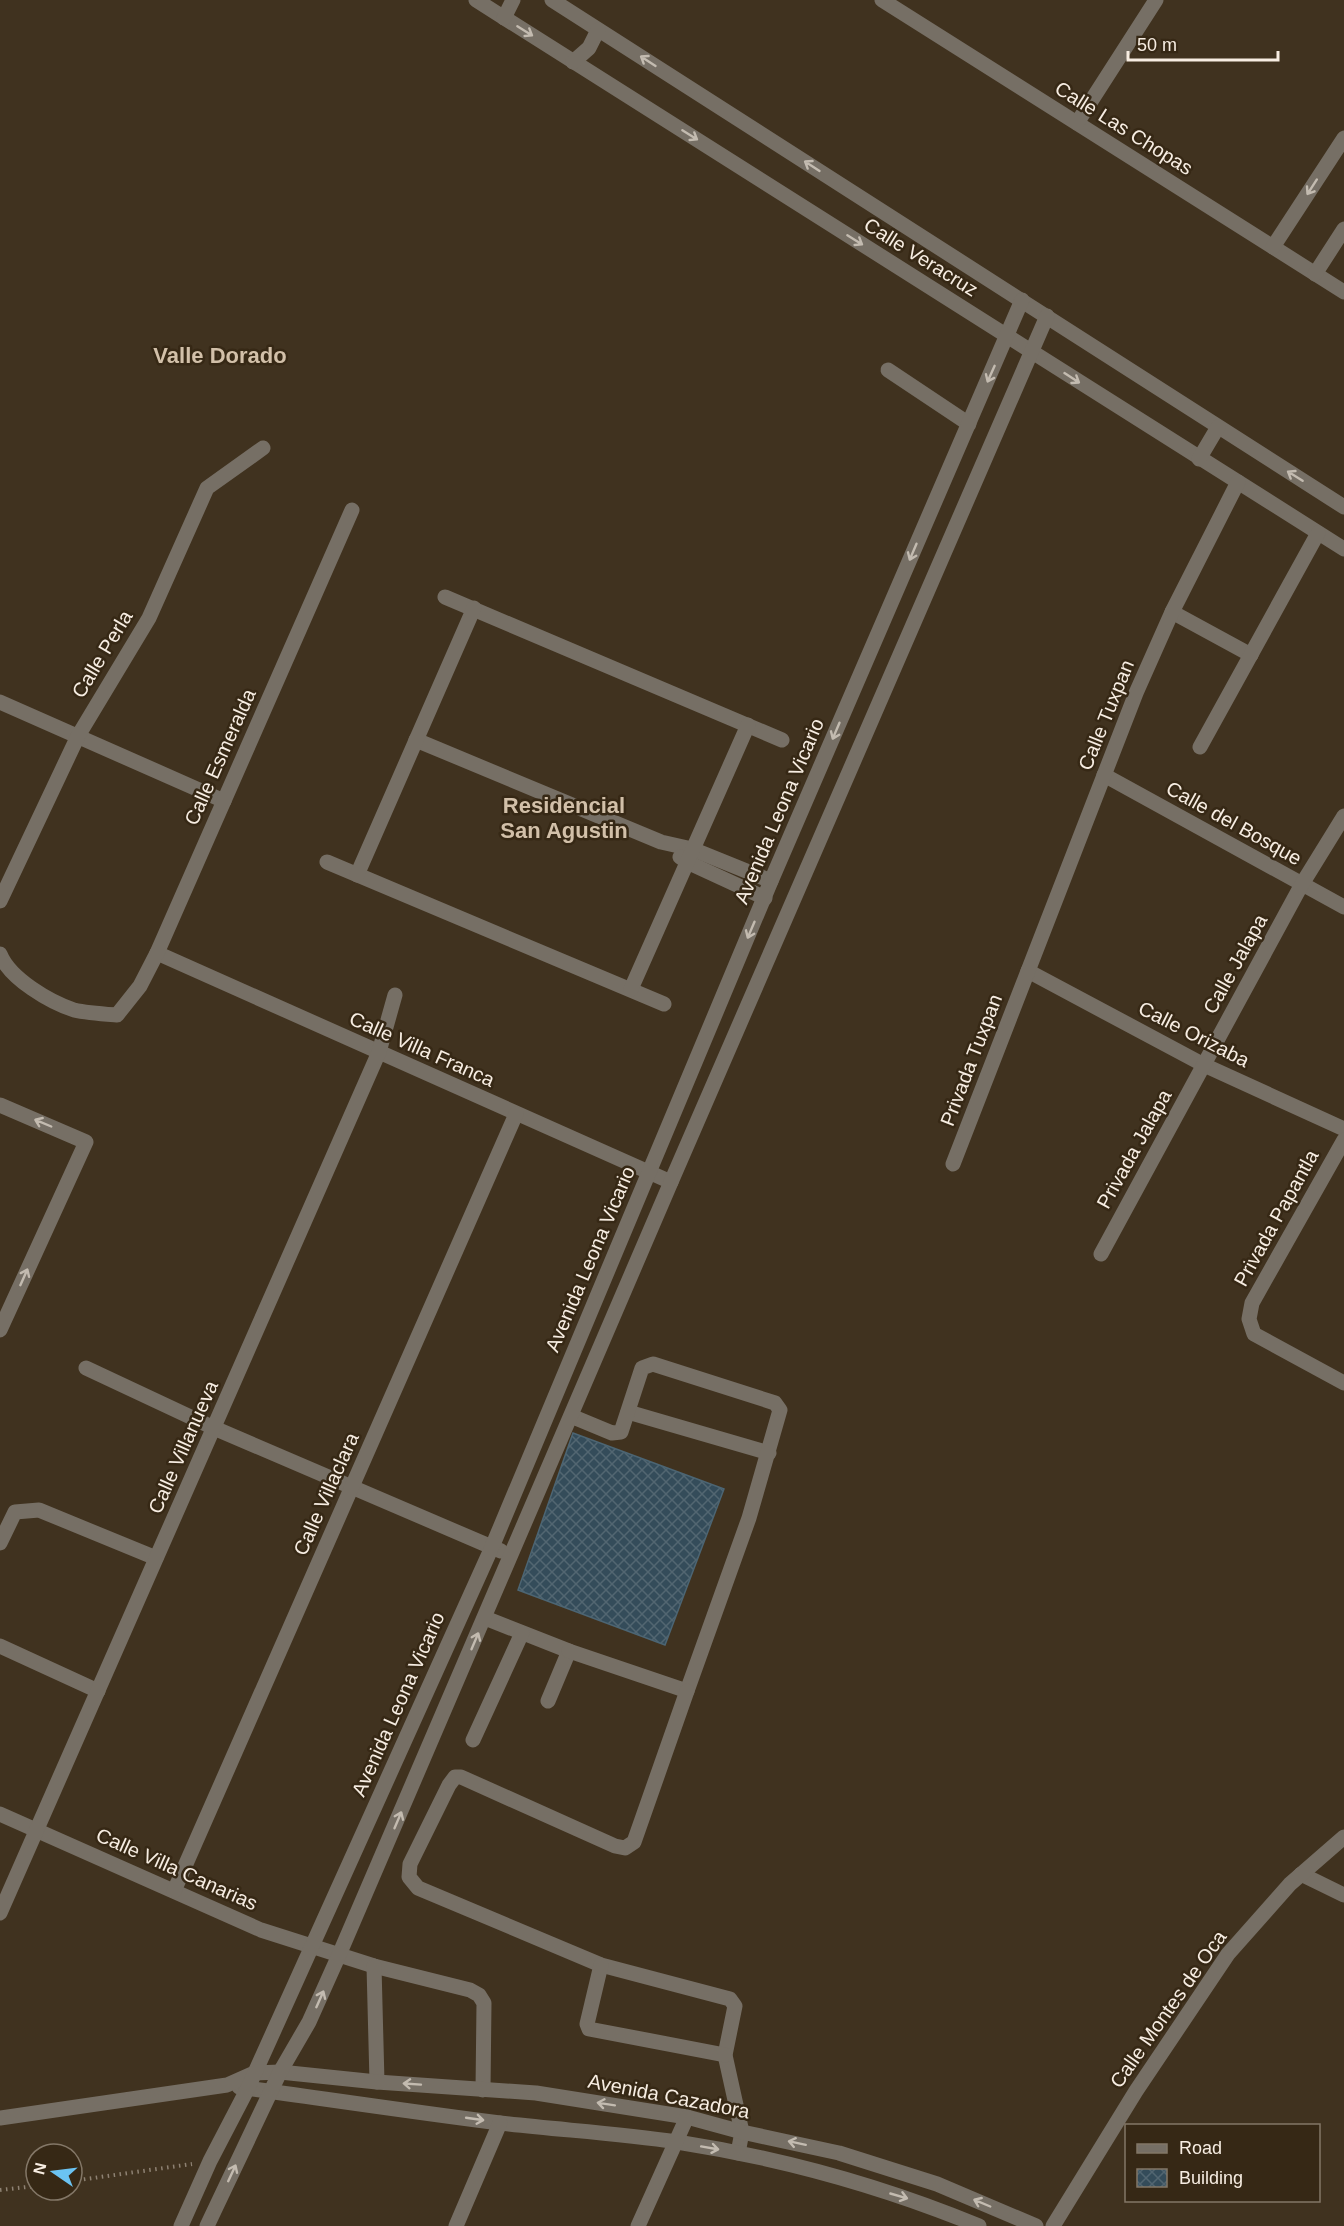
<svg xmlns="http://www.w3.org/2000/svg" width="1344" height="2226" font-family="Arial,sans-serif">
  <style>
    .building { fill: url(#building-cross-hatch); stroke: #4c6573; stroke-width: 1.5 }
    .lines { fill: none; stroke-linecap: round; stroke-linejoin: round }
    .path { stroke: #8e8273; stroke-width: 4; stroke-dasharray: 1.5 4.5; stroke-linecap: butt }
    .minor { stroke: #766f65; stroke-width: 15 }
    .oneway { stroke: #c3bbb0 }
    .labels { text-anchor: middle; stroke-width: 5; stroke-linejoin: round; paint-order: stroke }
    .street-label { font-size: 20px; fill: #f7ede2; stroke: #362815 }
    .quarter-label { font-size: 22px; font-weight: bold; fill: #d2c0a9; stroke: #362815 }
  </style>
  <defs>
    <pattern id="building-cross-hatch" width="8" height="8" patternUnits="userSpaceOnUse" patternTransform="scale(1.5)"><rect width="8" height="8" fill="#344c5a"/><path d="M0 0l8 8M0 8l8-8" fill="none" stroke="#526671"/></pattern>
  </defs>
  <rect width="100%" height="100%" fill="#40321f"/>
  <polygon class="building" points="573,1433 724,1489 665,1645 518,1590"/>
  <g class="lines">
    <g class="path">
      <polyline points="72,2181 192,2164"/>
      <polyline points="0,2190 36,2186"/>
    </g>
    <g class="minor">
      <polyline points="476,0 1344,549"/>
      <polyline points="552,0 1344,507"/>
      <polyline points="882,0 1344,292"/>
      <polyline points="504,18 513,0"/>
      <polyline points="573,62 589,48 598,30"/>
      <polyline points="1077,123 1156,0"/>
      <polyline points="1273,247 1344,138"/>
      <polyline points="1315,274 1344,229"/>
      <polyline points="888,370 969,424"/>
      <polyline points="1199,459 1218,427"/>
      <polyline points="445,597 782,740"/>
      <polyline points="1172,612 1251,655"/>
      <polyline points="0,702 224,801"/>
      <polyline points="416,740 661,842 692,849 771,881"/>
      <polyline points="1200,747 1318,533"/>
      <polyline points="1104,775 1344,907"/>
      <polyline points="680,857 687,862 765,898"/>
      <polyline points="327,862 664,1004"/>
      <polyline points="357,875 474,608"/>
      <polyline points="0,901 78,736 149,618 207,488 263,448"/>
      <polyline points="157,953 671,1182"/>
      <path d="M0,954C10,979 50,1002 74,1010C87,1013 103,1014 117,1015L140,986L157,953L352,510"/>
      <polyline points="1028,971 1204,1065 1344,1129"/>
      <polyline points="631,989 748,725"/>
      <polyline points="0,1105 86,1142 0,1330"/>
      <polyline points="1344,1140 1252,1303 1249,1319 1254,1334 1344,1383"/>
      <polyline points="953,1164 1136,693 1172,612 1238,482"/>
      <polyline points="1101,1254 1302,884 1344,816"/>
      <polyline points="86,1368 214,1428 501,1551"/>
      <polyline points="628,1412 769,1453"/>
      <polyline points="0,1543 15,1512 39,1510 156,1558"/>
      <polyline points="485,1618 569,1651 548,1701"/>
      <polyline points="0,1646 98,1691"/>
      <polyline points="569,1651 687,1691 749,1518 780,1410 775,1403 653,1364 642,1368 621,1432 612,1433 571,1416"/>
      <polyline points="687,1691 634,1842 625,1848 615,1846 461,1777 455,1777 449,1785 410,1864 409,1877 418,1888 601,1965 730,1999 735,2006 725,2055 742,2132 738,2153"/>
      <polyline points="473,1740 522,1633"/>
      <polyline points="0,1814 261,1930 374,1966 470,1990 479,1995 484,2003 483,2090"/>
      <polyline points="1301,1874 1344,1895"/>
      <polyline points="174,1891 516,1114"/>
      <polyline points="0,1913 379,1052 395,995"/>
      <polyline points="601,1965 587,2024 589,2029 725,2055"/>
      <polyline points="374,1966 377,2082"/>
      <path d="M239,2087C326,2099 413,2112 500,2123C559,2130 618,2133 677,2142C780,2158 882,2186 979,2226"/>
      <polyline points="0,2118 227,2085 254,2073 280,2072 377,2082 536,2093 687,2117 742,2132 839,2153 937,2184 1036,2226"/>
      <polyline points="181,2226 210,2161 248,2088 492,1547 771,881 1022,300"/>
      <polyline points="207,2226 280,2072 309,2022 339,1955 671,1182 1047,316"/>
      <polyline points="456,2226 500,2123"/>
      <polyline points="638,2226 687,2117"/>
      <polyline points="1053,2226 1136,2091 1228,1954 1290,1884 1344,1837"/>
    </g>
  </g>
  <defs><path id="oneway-shaft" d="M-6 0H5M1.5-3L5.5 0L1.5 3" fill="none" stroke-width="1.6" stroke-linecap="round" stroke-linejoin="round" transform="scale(1.5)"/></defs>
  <g class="oneway">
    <use href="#oneway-shaft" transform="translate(525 31) rotate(32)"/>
    <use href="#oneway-shaft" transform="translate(648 61) rotate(-147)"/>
    <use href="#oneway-shaft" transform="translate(690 135) rotate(32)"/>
    <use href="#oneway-shaft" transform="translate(812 166) rotate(-147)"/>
    <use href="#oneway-shaft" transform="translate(1312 187) rotate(123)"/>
    <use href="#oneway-shaft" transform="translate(855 240) rotate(32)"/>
    <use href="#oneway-shaft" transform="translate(991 374) rotate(114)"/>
    <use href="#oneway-shaft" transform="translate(1072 378) rotate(33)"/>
    <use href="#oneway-shaft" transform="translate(1295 476) rotate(-148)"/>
    <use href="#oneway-shaft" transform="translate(913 552) rotate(113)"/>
    <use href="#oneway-shaft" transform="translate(836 731) rotate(113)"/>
    <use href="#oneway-shaft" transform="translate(751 930) rotate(113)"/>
    <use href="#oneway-shaft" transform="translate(43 1123) rotate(-157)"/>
    <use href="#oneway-shaft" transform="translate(24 1277) rotate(-66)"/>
    <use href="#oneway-shaft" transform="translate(475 1641) rotate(-67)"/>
    <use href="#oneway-shaft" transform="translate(398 1820) rotate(-67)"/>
    <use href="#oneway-shaft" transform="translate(320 1999) rotate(-66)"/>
    <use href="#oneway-shaft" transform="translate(412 2084) rotate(-176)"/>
    <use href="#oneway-shaft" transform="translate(606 2104) rotate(-171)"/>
    <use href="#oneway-shaft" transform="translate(475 2119) rotate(8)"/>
    <use href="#oneway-shaft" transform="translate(797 2143) rotate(-168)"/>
    <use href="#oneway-shaft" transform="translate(710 2148) rotate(10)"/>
    <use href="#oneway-shaft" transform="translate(232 2173) rotate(-65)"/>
    <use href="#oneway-shaft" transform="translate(899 2196) rotate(16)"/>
    <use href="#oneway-shaft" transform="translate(982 2203) rotate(-157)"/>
  </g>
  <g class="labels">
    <g class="street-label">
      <text transform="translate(1124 128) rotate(32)" y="7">Calle Las Chopas</text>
      <text transform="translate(921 257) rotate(32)" y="7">Calle Veracruz</text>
      <text transform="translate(102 654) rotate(-59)" y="7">Calle Perla</text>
      <text transform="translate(1106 715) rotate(-68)" y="7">Calle Tuxpan</text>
      <text transform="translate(220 757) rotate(-66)" y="7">Calle Esmeralda</text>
      <text transform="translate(779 811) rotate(-67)" y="7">Avenida Leona Vicario</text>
      <text transform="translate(1234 823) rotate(29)" y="7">Calle del Bosque</text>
      <text transform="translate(1235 964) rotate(-61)" y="7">Calle Jalapa</text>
      <text transform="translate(1194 1034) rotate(27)" y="7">Calle Orizaba</text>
      <text transform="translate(422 1049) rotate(24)" y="7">Calle Villa Franca</text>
      <text transform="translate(971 1060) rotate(-69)" y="7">Privada Tuxpan</text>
      <text transform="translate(1134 1149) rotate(-61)" y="7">Privada Jalapa</text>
      <text transform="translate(1276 1218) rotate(-61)" y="7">Privada Papantla</text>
      <text transform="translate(590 1259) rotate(-67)" y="7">Avenida Leona Vicario</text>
      <text transform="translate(183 1447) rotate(-66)" y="7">Calle Villanueva</text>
      <text transform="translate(326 1494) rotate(-66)" y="7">Calle Villaclara</text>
      <text transform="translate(398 1704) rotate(-66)" y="7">Avenida Leona Vicario</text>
      <text transform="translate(177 1869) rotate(24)" y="7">Calle Villa Canarias</text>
      <text transform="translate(1168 2009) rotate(-55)" y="7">Calle Montes de Oca</text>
      <text transform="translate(669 2096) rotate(11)" y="7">Avenida Cazadora</text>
    </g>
    <g class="quarter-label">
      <text x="220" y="363">Valle Dorado</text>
      <text x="564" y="813">Residencial<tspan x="564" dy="25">San Agustin</tspan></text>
    </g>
  </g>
  <rect x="1125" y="2124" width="195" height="78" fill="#362815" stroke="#837767" stroke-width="1.5"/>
  <rect x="1137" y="2144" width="30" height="9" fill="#766f65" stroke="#837767" stroke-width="1.5"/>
  <text x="1179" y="2154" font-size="18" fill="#f7ede2">Road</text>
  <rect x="1137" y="2169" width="30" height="18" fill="url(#building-cross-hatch)" stroke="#837767" stroke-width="1.5"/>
  <text x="1179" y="2184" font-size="18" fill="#f7ede2">Building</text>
  <g transform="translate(54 2172) rotate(284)"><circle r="28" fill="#362815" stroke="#837767" stroke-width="1.5"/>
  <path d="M0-4.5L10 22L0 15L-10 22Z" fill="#6bc3f2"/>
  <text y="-9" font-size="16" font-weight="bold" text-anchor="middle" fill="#f7ede2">N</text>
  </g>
  <path d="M1128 51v9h150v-9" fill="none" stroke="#f7ede2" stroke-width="3"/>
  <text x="1137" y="51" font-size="18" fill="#f7ede2" stroke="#362815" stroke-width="4.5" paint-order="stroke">50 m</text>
</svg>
